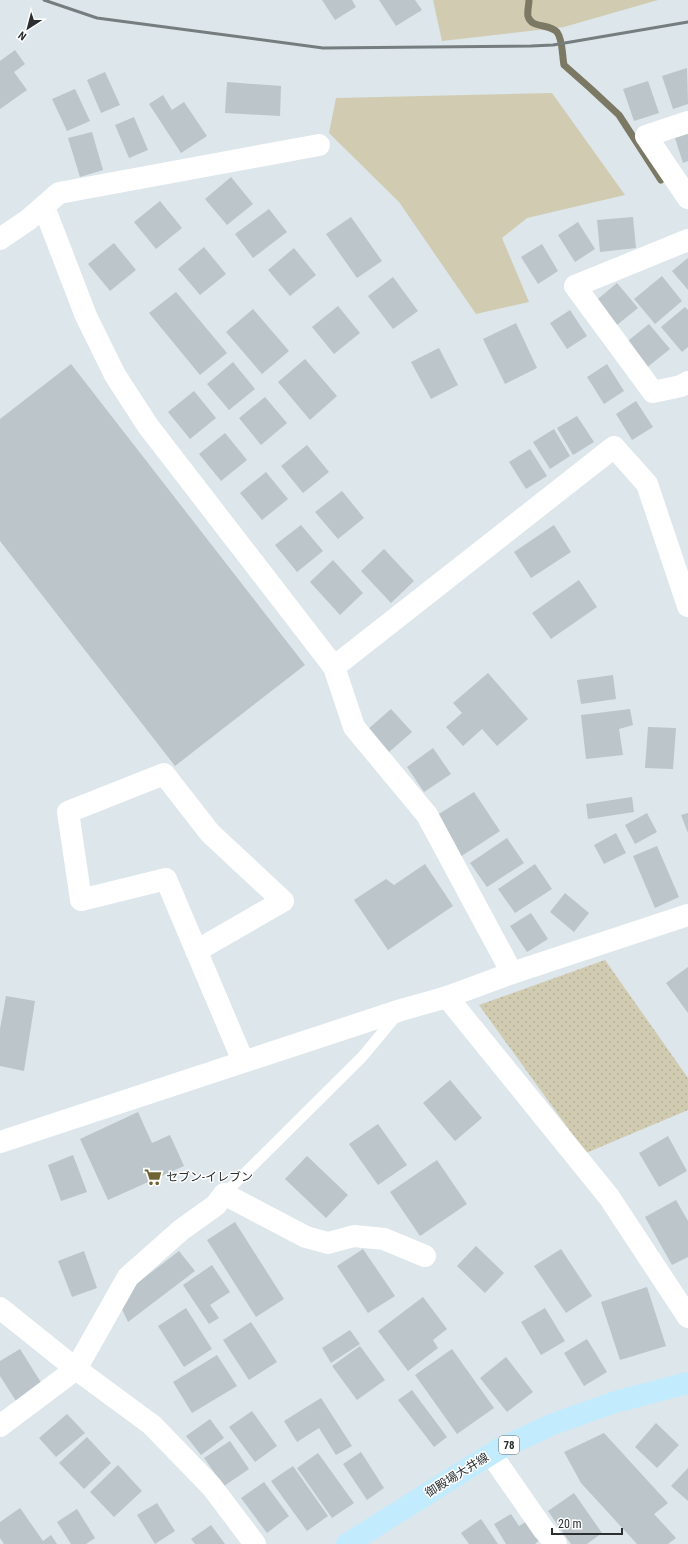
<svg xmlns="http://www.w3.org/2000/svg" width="688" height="1544" font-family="'Roboto Condensed','Noto Sans JP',sans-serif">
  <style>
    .grass { fill: #d1ccb1 }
    .park { fill: url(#park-dots) }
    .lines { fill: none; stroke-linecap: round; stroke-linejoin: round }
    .stream { stroke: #7b7864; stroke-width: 7 }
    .building { fill: #bbc5ca }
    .service { stroke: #fff; stroke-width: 11 }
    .minor { stroke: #fff; stroke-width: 22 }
    .primary { stroke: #c2ecfd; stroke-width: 22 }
    .rail { stroke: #767d7f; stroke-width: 3 }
    .labels { text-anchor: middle; stroke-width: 3; stroke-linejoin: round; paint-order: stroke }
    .shield { fill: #fff; stroke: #6b6d6e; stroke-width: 1 }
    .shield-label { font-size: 11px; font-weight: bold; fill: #2b2f30 }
    .poi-label { font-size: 12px; fill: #2b2f30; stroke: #fff; text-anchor: start }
    .street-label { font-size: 12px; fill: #2b2f30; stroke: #fff }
  </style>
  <defs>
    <pattern id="park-dots" width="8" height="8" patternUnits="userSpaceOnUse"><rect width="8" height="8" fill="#d1ccb1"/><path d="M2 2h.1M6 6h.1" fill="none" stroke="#b4b099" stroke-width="1.8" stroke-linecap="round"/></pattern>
  </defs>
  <rect width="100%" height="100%" fill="#dce6eb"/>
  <g class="grass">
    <polygon points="433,0 658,0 564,27 442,41"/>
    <polygon points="552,93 625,195 527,218 502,238 529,302 476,314 399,202 329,133 336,98"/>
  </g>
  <polygon class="park" points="605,960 688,1078 688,1110 586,1153 479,1005"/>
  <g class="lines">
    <path class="stream" d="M529,0C529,5 527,11 528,16C531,29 549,23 557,32C563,40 562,55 564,65L590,88L619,115L661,180"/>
  </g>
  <g class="building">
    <polygon points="322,0 352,0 356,7 335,20"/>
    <polygon points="379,0 415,0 422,10 396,26"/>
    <polygon points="15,50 25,64 14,72 27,90 0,109 0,61"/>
    <polygon points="687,68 688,104 673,109 662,76"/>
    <polygon points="105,72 120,105 101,113 87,80"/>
    <polygon points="648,81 659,113 634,121 623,89"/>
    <polygon points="227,82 281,86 280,116 225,113"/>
    <polygon points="75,89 90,121 67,131 52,99"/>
    <polygon points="163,95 172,110 184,102 207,136 181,153 149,104"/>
    <polygon points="134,117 148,150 129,158 115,125"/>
    <polygon points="92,132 103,170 80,177 68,138"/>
    <polygon points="688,134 688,161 683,163 675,138"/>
    <polygon points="231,177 253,204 227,225 205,199"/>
    <polygon points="160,201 182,228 156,249 134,222"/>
    <polygon points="269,209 287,232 253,258 235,234"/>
    <polygon points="351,217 382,261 357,278 326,234"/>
    <polygon points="633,217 636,248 600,252 597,220"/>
    <polygon points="578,222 595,249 575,262 558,235"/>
    <polygon points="114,243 136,270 110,291 88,264"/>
    <polygon points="542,244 558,271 538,284 521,257"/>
    <polygon points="204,247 226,274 200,295 178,269"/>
    <polygon points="294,248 316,275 290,296 268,270"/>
    <polygon points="688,258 688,290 672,271"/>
    <polygon points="662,276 682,301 655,324 634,299"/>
    <polygon points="393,277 418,311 393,329 368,296"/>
    <polygon points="617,283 638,308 612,329 592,304"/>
    <polygon points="176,292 227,353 200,375 149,313"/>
    <polygon points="338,306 360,333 334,354 312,327"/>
    <polygon points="685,307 688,310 688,347 682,352 661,327"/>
    <polygon points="253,309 289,351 262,374 226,332"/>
    <polygon points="570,310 587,336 567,349 550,323"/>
    <polygon points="516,323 537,368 505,384 483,339"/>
    <polygon points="649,324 670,349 645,369 624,344"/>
    <polygon points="439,348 458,385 431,399 411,362"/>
    <polygon points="305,359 337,396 310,420 278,382"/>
    <polygon points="233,362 255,389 229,410 207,384"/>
    <polygon points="71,364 305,665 175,766 0,541 0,419"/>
    <polygon points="607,364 624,391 604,404 587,377"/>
    <polygon points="194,391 216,418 190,439 168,412"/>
    <polygon points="265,397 287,423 261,445 239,418"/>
    <polygon points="636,401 653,427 632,440 616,414"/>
    <polygon points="577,416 594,442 573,455 557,428"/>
    <polygon points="554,429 570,456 550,469 533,442"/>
    <polygon points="225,433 247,460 221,481 199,454"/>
    <polygon points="307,445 329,472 303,493 281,466"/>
    <polygon points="530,449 547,476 526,489 509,462"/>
    <polygon points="266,472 288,499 262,520 240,493"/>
    <polygon points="342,491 364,518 338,539 315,512"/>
    <polygon points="301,525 323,551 297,572 275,545"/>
    <polygon points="554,525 571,552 531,578 514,552"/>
    <polygon points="384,549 414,581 391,603 361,571"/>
    <polygon points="333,560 363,593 340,615 310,582"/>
    <polygon points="579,580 597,607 551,639 532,613"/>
    <polygon points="488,673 528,719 497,746 482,729 463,746 446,727 462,713 453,703"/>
    <polygon points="613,675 616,699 581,704 577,680"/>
    <polygon points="391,709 412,732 388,753 367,730"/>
    <polygon points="630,709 633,725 619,729 623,755 586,759 581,715"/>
    <polygon points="648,727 676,728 673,769 645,768"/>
    <polygon points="433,748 451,774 424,792 407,767"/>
    <polygon points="474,792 500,831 460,857 434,817"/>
    <polygon points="632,797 634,812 588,819 586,804"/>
    <polygon points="647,813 657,832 635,844 625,825"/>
    <polygon points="688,813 688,833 681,815"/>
    <polygon points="616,833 626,853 604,864 594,845"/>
    <polygon points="507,838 524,863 487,887 470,863"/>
    <polygon points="657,846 679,897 655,908 633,856"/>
    <polygon points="425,864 453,906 388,950 354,900 386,879 394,885"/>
    <polygon points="535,864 552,889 515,913 498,889"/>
    <polygon points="565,893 589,913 574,932 550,912"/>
    <polygon points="531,913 548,939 527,952 510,926"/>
    <polygon points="688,967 688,1013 666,983"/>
    <polygon points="6,996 35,1001 24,1071 0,1066 0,1029"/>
    <polygon points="450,1080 482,1118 455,1141 423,1103"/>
    <polygon points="138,1112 152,1143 170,1135 184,1166 108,1200 80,1139"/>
    <polygon points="378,1124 407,1165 378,1185 349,1144"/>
    <polygon points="668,1136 687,1171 659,1187 639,1153"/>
    <polygon points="73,1155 87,1192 61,1201 48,1165"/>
    <polygon points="307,1156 348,1195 326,1218 285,1179"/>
    <polygon points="437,1160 467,1204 420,1236 390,1192"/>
    <polygon points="676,1200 688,1221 688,1257 672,1265 645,1217"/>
    <polygon points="235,1222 284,1299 256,1317 207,1240"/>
    <polygon points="476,1246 504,1273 485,1293 457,1266"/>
    <polygon points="363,1249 395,1296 368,1313 337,1266"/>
    <polygon points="561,1249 592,1296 566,1313 534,1266"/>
    <polygon points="84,1251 97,1288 72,1297 58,1261"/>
    <polygon points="179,1251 195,1271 128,1322 122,1309 136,1284"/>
    <polygon points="212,1265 230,1292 210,1305 219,1318 209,1324 183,1285"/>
    <polygon points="647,1287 666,1346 620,1360 601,1302"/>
    <polygon points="423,1297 447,1329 433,1340 438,1348 408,1371 378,1331"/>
    <polygon points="186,1308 212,1349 184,1367 158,1326"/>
    <polygon points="545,1308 565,1341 541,1355 521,1322"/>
    <polygon points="251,1322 277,1362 249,1380 223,1340"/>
    <polygon points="350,1330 360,1344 331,1363 322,1348"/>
    <polygon points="587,1339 607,1372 584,1386 564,1353"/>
    <polygon points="360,1346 385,1380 357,1400 332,1366"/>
    <polygon points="20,1349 42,1384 16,1401 0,1376 0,1361"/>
    <polygon points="452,1349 494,1408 457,1434 415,1375"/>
    <polygon points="217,1355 237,1386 192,1413 173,1382"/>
    <polygon points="506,1357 533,1392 507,1412 480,1378"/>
    <polygon points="412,1390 447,1437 434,1447 398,1400"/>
    <polygon points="321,1398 352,1446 336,1455 319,1428 297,1442 284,1421"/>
    <polygon points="252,1411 277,1446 255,1462 229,1427"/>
    <polygon points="67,1414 85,1433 56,1457 39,1438"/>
    <polygon points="210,1419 224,1438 201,1455 186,1436"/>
    <polygon points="656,1423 679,1445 657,1468 635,1447"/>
    <polygon points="604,1433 668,1503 654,1514 676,1538 668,1544 637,1544 581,1483 564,1452"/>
    <polygon points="87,1437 111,1463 84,1489 59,1463"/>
    <polygon points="230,1441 249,1469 224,1486 204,1458"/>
    <polygon points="361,1452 384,1488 367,1500 343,1464"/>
    <polygon points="318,1453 354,1503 332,1518 297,1468"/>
    <polygon points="118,1465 142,1491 114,1517 90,1492"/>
    <polygon points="293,1466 328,1516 307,1531 271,1481"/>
    <polygon points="688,1468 688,1501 671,1486"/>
    <polygon points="264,1482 289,1516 267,1533 241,1498"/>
    <polygon points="574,1493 602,1533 587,1544 571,1544 548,1511"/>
    <polygon points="157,1503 175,1531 155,1544 137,1515"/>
    <polygon points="20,1508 43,1541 51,1535 57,1544 4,1544 0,1538 0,1522"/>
    <polygon points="77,1509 95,1538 86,1544 71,1544 57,1522"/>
    <polygon points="511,1514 519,1526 527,1521 541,1539 535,1544 506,1544 494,1524"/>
    <polygon points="481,1519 498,1544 469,1544 461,1533"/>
    <polygon points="211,1525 225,1544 195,1544 191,1539"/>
  </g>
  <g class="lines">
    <polyline class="service" points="224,1194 362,1057 397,1015"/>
    <g class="minor">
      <polyline points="688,122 646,136 688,198"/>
      <polyline points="44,207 86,316 115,375 148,426 334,667 354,727 427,815 512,973"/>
      <polyline points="0,239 28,220 59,193 319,145"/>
      <polyline points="688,240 575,286 653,392 681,386 688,382"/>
      <polyline points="334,667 614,447 647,484 688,606"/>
      <polyline points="196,951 283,901 210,833 164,774 68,812 81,900 166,879 243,1061"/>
      <polyline points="447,997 609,1197 688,1317"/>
      <polyline points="0,1142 401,1010 447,997 512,973 688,915"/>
      <polyline points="0,1308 76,1369 152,1425 212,1487 255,1544"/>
      <polyline points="0,1426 76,1369 128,1277 181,1230 216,1205 224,1194 306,1237 328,1243 354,1236 384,1239 425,1256"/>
      <polyline points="491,1454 543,1529 556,1544"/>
    </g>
    <polyline class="primary" points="347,1544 499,1449 553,1424 615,1402 688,1383"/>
    <polyline class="rail" points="44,0 97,18 323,48 531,46 553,45 688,22"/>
  </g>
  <defs>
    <g id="supermarket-bare" transform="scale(1.38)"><path d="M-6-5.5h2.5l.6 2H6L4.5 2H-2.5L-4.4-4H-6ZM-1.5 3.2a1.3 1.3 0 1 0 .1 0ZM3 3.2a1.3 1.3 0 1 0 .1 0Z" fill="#6e6431" stroke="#fff" stroke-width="2.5" paint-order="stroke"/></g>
  </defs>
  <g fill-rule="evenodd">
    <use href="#supermarket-bare" x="153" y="1177"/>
  </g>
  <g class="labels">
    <rect class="shield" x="499" y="1436" width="20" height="18" rx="3"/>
    <g class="shield-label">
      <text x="509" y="1449">78</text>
    </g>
    <g class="poi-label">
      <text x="166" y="1181">セブン-イレブン</text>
    </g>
    <g class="street-label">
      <text transform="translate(457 1475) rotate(-32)" y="4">御殿場大井線</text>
    </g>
  </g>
  <g transform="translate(28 28) rotate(216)" stroke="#ffffff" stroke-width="3" paint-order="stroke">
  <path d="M0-3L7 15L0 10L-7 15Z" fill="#2b2f30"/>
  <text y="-6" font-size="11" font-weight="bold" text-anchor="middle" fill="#2b2f30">N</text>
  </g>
  <path d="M552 1528v6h70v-6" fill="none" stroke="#2b2f30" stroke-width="2"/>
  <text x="558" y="1528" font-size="12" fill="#2b2f30" stroke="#ffffff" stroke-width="3" paint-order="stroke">20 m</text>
</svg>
